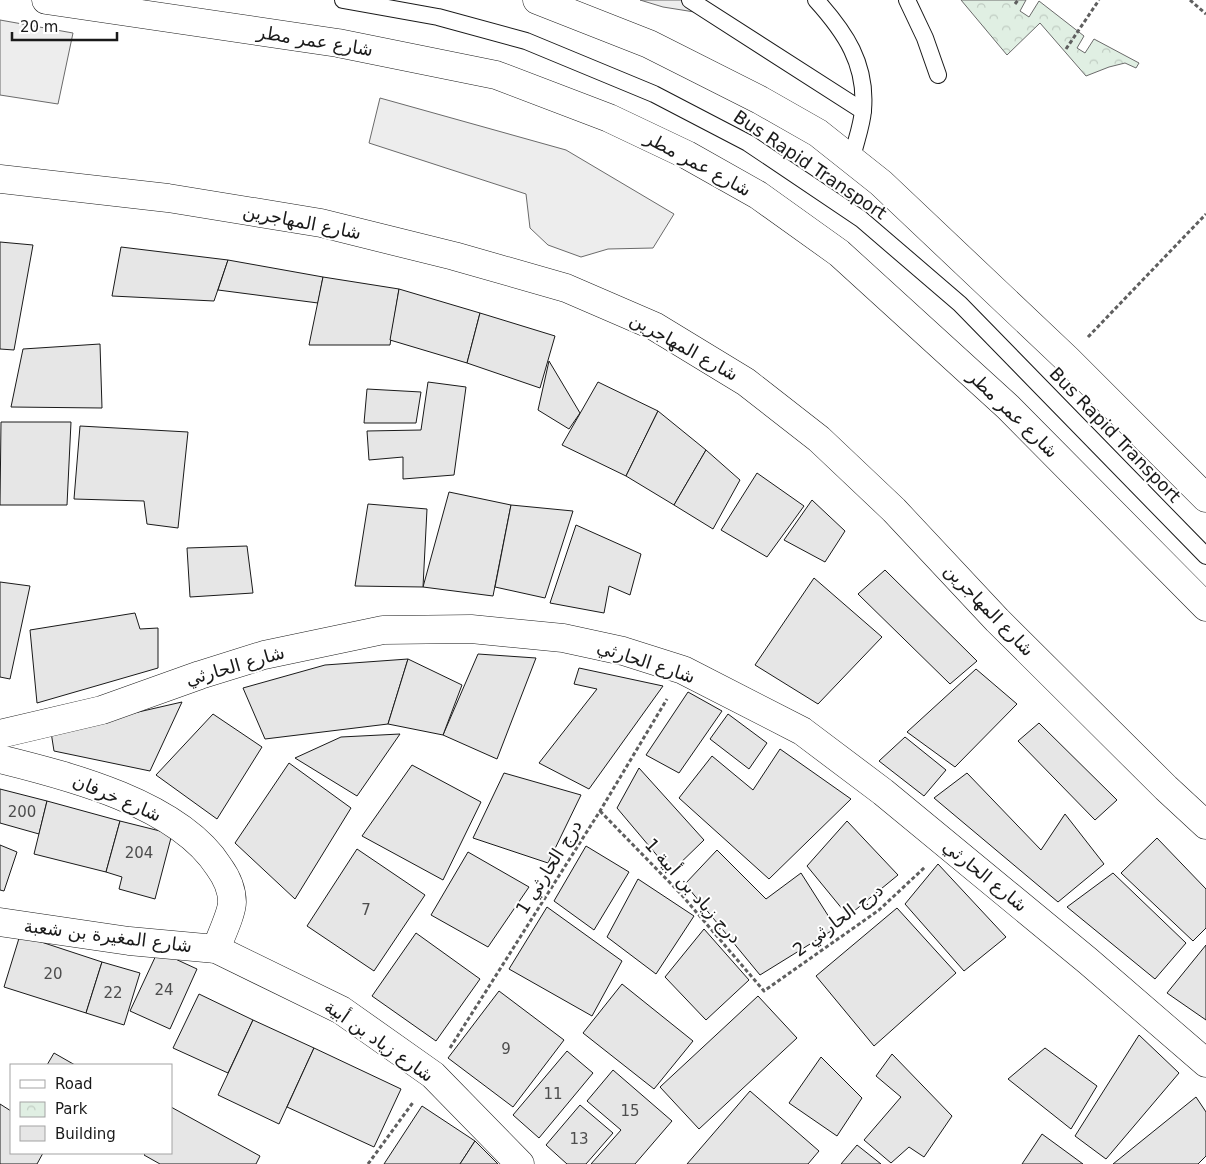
<svg xmlns="http://www.w3.org/2000/svg" width="1206" height="1164" font-family="'DejaVu Sans','Noto Sans Arabic',sans-serif">
  <style>
    .park { fill: url(#park-crowns); stroke: #6a6a6a }
    .parking { fill: #ededed; stroke: #6a6a6a }
    .building { fill: #e6e6e6; stroke: #1a1a1a }
    .lines { fill: none; stroke-linecap: round; stroke-linejoin: round }
    .service-casing { stroke: #1a1a1a; stroke-width: 18 }
    .minor-casing { stroke: #1a1a1a; stroke-width: 29 }
    .primary-casing { stroke: #1a1a1a; stroke-width: 29 }
    .path { stroke: #5f5f5f; stroke-width: 3; stroke-dasharray: 4 2.5; stroke-linecap: butt }
    .service { stroke: #fff; stroke-width: 16 }
    .minor { stroke: #fff; stroke-width: 28 }
    .primary { stroke: #fff; stroke-width: 28 }
    .labels { text-anchor: middle; stroke-width: 4; stroke-linejoin: round; paint-order: stroke }
    .number-label { font-size: 15px; fill: #4d4d4d }
    .street-label { font-size: 18px; fill: #1a1a1a; stroke: #fff }
  </style>
  <defs>
    <pattern id="park-crowns" width="20" height="18" patternUnits="userSpaceOnUse" patternTransform="scale(1.25)"><rect width="20" height="18" fill="#e0efe3"/><path d="M2 6a3 3 0 1 1 6 0M12 15a3 3 0 1 1 6 0" fill="none" stroke="#c0ccc2"/></pattern>
  </defs>
  <rect width="100%" height="100%" fill="#fff"/>
  <polygon class="park" points="961,0 1026,0 1020,11 1029,17 1039,1 1084,36 1077,48 1085,53 1094,39 1139,63 1136,68 1125,63 1109,67 1086,76 1040,23 1007,55"/>
  <g class="parking">
    <polygon points="640,0 697,0 707,14 663,7"/>
    <polygon points="0,20 73,33 58,104 0,95"/>
    <polygon points="380,98 566,150 674,214 653,248 608,249 581,257 548,245 530,228 526,194 369,143"/>
  </g>
  <g class="building">
    <polygon points="0,242 33,245 14,350 0,349"/>
    <polygon points="121,247 228,260 214,301 112,296"/>
    <polygon points="228,260 323,277 318,303 218,290"/>
    <polygon points="323,277 399,289 390,345 309,345"/>
    <polygon points="399,289 480,313 467,363 390,340"/>
    <polygon points="480,313 555,336 540,388 467,363"/>
    <polygon points="100,344 102,408 11,407 23,349"/>
    <polygon points="549,361 580,413 569,429 538,410"/>
    <polygon points="428,382 466,387 454,475 403,479 403,457 369,460 367,431 421,430"/>
    <polygon points="598,382 658,411 626,476 562,445"/>
    <polygon points="367,389 421,392 416,423 364,423"/>
    <polygon points="658,411 706,450 674,505 626,476"/>
    <polygon points="1,422 71,422 67,505 0,505"/>
    <polygon points="80,426 188,432 178,528 147,524 144,501 74,499"/>
    <polygon points="706,450 740,480 713,529 674,505"/>
    <polygon points="757,473 804,506 767,557 721,530"/>
    <polygon points="449,492 511,505 493,596 423,587"/>
    <polygon points="812,500 845,531 825,562 784,540"/>
    <polygon points="368,504 427,509 423,587 355,586"/>
    <polygon points="511,505 573,511 545,598 495,587"/>
    <polygon points="576,525 641,554 630,595 609,586 604,613 550,603"/>
    <polygon points="247,546 253,593 190,597 187,548"/>
    <polygon points="885,570 977,661 950,684 858,594"/>
    <polygon points="814,578 882,637 818,704 755,665"/>
    <polygon points="0,582 30,586 10,679 0,677"/>
    <polygon points="135,613 140,629 158,628 158,668 37,703 30,630"/>
    <polygon points="478,654 536,658 497,759 443,735"/>
    <polygon points="408,659 388,724 265,739 243,688 325,665"/>
    <polygon points="408,659 462,685 443,735 388,724"/>
    <polygon points="579,668 663,686 589,789 539,763 597,689 574,684"/>
    <polygon points="976,669 1017,704 955,767 907,732"/>
    <polygon points="688,692 722,711 679,773 646,755"/>
    <polygon points="182,702 150,771 54,751 51,732"/>
    <polygon points="213,714 262,747 217,819 156,775"/>
    <polygon points="728,714 767,743 749,769 710,739"/>
    <polygon points="1039,723 1117,800 1095,820 1018,741"/>
    <polygon points="400,734 357,796 295,758 341,737"/>
    <polygon points="905,737 946,770 924,796 879,761"/>
    <polygon points="780,749 851,799 769,879 679,798 712,756 753,790"/>
    <polygon points="289,763 351,808 295,899 235,843"/>
    <polygon points="412,765 481,802 443,880 362,836"/>
    <polygon points="639,768 704,840 671,872 617,808"/>
    <polygon points="504,773 581,795 548,863 473,838"/>
    <polygon points="967,773 1041,850 1065,814 1104,864 1058,902 934,798"/>
    <polygon points="0,789 47,801 39,834 0,823"/>
    <polygon points="47,801 120,821 106,872 34,854"/>
    <polygon points="120,821 172,834 155,899 119,889 122,877 106,872"/>
    <polygon points="847,821 898,875 848,916 807,866"/>
    <polygon points="1157,838 1206,889 1206,928 1193,941 1121,873"/>
    <polygon points="0,845 17,852 4,891 0,890"/>
    <polygon points="586,846 629,872 594,930 554,901"/>
    <polygon points="357,849 425,895 374,971 307,926"/>
    <polygon points="717,850 766,899 801,873 836,928 760,975 685,884"/>
    <polygon points="468,852 529,887 488,947 431,915"/>
    <polygon points="938,864 1006,937 964,971 905,904"/>
    <polygon points="1113,873 1186,943 1155,979 1067,907"/>
    <polygon points="638,879 694,916 656,974 607,937"/>
    <polygon points="547,907 622,961 592,1016 509,969"/>
    <polygon points="897,908 956,973 874,1046 816,976"/>
    <polygon points="704,929 749,980 706,1020 665,977"/>
    <polygon points="416,933 480,979 436,1041 372,996"/>
    <polygon points="20,935 102,962 86,1013 4,987"/>
    <polygon points="1206,945 1206,1020 1167,993"/>
    <polygon points="158,951 197,969 170,1029 130,1011"/>
    <polygon points="102,962 140,973 124,1025 86,1013"/>
    <polygon points="622,984 693,1041 654,1089 583,1033"/>
    <polygon points="499,991 564,1040 513,1107 448,1058"/>
    <polygon points="199,994 253,1020 228,1073 173,1048"/>
    <polygon points="758,996 797,1038 699,1129 660,1087"/>
    <polygon points="253,1020 314,1048 279,1124 218,1095"/>
    <polygon points="1139,1035 1179,1073 1106,1159 1075,1136"/>
    <polygon points="314,1048 401,1089 374,1147 287,1107"/>
    <polygon points="1045,1048 1097,1086 1071,1129 1008,1079"/>
    <polygon points="567,1051 593,1073 539,1138 513,1115"/>
    <polygon points="54,1053 75,1065 47,1065"/>
    <polygon points="892,1054 952,1116 924,1157 909,1147 891,1163 864,1140 901,1097 876,1076"/>
    <polygon points="821,1057 862,1098 837,1136 789,1103"/>
    <polygon points="613,1070 672,1121 635,1164 591,1164 621,1130 587,1101"/>
    <polygon points="750,1091 819,1151 808,1164 687,1164"/>
    <polygon points="1196,1097 1206,1112 1206,1156 1198,1164 1113,1164"/>
    <polygon points="0,1104 11,1111 11,1153 43,1153 37,1164 0,1164"/>
    <polygon points="580,1105 613,1133 586,1164 567,1164 546,1145"/>
    <polygon points="422,1106 475,1141 460,1164 384,1164"/>
    <polygon points="171,1107 260,1156 256,1164 160,1164 144,1155 146,1153 171,1153"/>
    <polygon points="1042,1134 1083,1164 1022,1164"/>
    <polygon points="475,1141 498,1164 460,1164"/>
    <polygon points="857,1145 881,1164 841,1164"/>
  </g>
  <g class="lines">
    <g class="service-casing">
      <g id="service">
        <polyline points="343,0 438,17 526,41 654,94 748,143 861,219 960,304 1206,556"/>
        <polyline points="690,0 863,111"/>
        <path d="M816,0C845,32 867,64 863,110C862,126 855,143 852,158"/>
        <polyline points="907,0 925,38 938,75"/>
      </g>
    </g>
    <g class="minor-casing">
      <g id="minor">
        <polyline points="0,179 168,198 321,223 454,256 566,288 654,326 746,382 819,439 894,510 997,620 1166,788 1206,825"/>
        <polyline points="0,734 102,710 200,675 264,655 383,630 471,629 563,638 623,651 683,670 802,731 883,792 1088,961 1206,1063"/>
        <path d="M0,759C69,776 179,804 219,867C227,878 232,889 232,902C232,913 220,938 216,949"/>
        <polyline points="0,922 129,941 216,949 341,1010 433,1075 520,1164"/>
      </g>
    </g>
    <g class="primary-casing">
      <g id="primary">
        <polyline points="46,0 338,43 496,75 609,118 687,155 758,195 839,253 1008,407 1206,607"/>
        <polyline points="537,0 649,44 760,100 818,133 881,183 1067,359 1206,498"/>
      </g>
    </g>
    <g class="path">
      <polyline points="1190,0 1206,14"/>
      <polyline points="1015,4 1018,0"/>
      <polyline points="1066,49 1099,0"/>
      <polyline points="1088,337 1206,214"/>
      <polyline points="600,811 680,893 764,991 879,910 925,867"/>
      <polyline points="450,1048 600,811 667,699"/>
      <polyline points="368,1164 414,1101"/>
    </g>
    <use href="#service" class="service"/>
    <use href="#minor" class="minor"/>
    <use href="#primary" class="primary"/>
  </g>
  <g class="labels">
    <g class="number-label">
      <text x="22" y="817">200</text>
      <text x="139" y="858">204</text>
      <text x="366" y="915">7</text>
      <text x="53" y="979">20</text>
      <text x="164" y="995">24</text>
      <text x="113" y="998">22</text>
      <text x="506" y="1054">9</text>
      <text x="553" y="1099">11</text>
      <text x="630" y="1116">15</text>
      <text x="579" y="1144">13</text>
    </g>
    <g class="street-label">
      <text transform="translate(315 41) rotate(9)" y="6">شارع عمر مطر</text>
      <text transform="translate(698 164) rotate(28)" y="6">شارع عمر مطر</text>
      <text transform="translate(810 165) rotate(34)" y="6">Bus Rapid Transport</text>
      <text transform="translate(302 222) rotate(11)" y="6">شارع المهاجرين</text>
      <text transform="translate(684 347) rotate(29)" y="6">شارع المهاجرين</text>
      <text transform="translate(1013 414) rotate(44)" y="6">شارع عمر مطر</text>
      <text transform="translate(1115 435) rotate(46)" y="6">Bus Rapid Transport</text>
      <text transform="translate(989 610) rotate(46)" y="6">شارع المهاجرين</text>
      <text transform="translate(646 662) rotate(18)" y="6">شارع الحارثي</text>
      <text transform="translate(235 666) rotate(-16)" y="6">شارع الحارثي</text>
      <text transform="translate(117 798) rotate(23)" y="6">شارع خرفان</text>
      <text transform="translate(549 867) rotate(-58)" y="6">درج الحارثي 1</text>
      <text transform="translate(985 876) rotate(39)" y="6">شارع الحارثي</text>
      <text transform="translate(693 891) rotate(48)" y="6">درج زياد بن أبية 1</text>
      <text transform="translate(838 920) rotate(-37)" y="6">درج الحارثي 2</text>
      <text transform="translate(108 936) rotate(7)" y="6">شارع المغيرة بن شعبة</text>
      <text transform="translate(379 1041) rotate(35)" y="6">شارع زياد بن أبية</text>
    </g>
  </g>
  <rect x="10" y="1064" width="162" height="90" fill="#ffffff" stroke="#a3a3a3"/>
  <rect x="20" y="1080" width="25" height="8" fill="#ffffff" stroke="#a3a3a3"/>
  <text x="55" y="1089" font-size="15" fill="#1a1a1a">Road</text>
  <rect x="20" y="1102" width="25" height="15" fill="url(#park-crowns)" stroke="#a3a3a3"/>
  <text x="55" y="1114" font-size="15" fill="#1a1a1a">Park</text>
  <rect x="20" y="1126" width="25" height="15" fill="#e6e6e6" stroke="#a3a3a3"/>
  <text x="55" y="1139" font-size="15" fill="#1a1a1a">Building</text>
  <path d="M12 32v8h105v-8" fill="none" stroke="#1a1a1a" stroke-width="2.5"/>
  <text x="20" y="32" font-size="15" fill="#1a1a1a" stroke="#ffffff" stroke-width="4" paint-order="stroke">20 m</text>
</svg>
